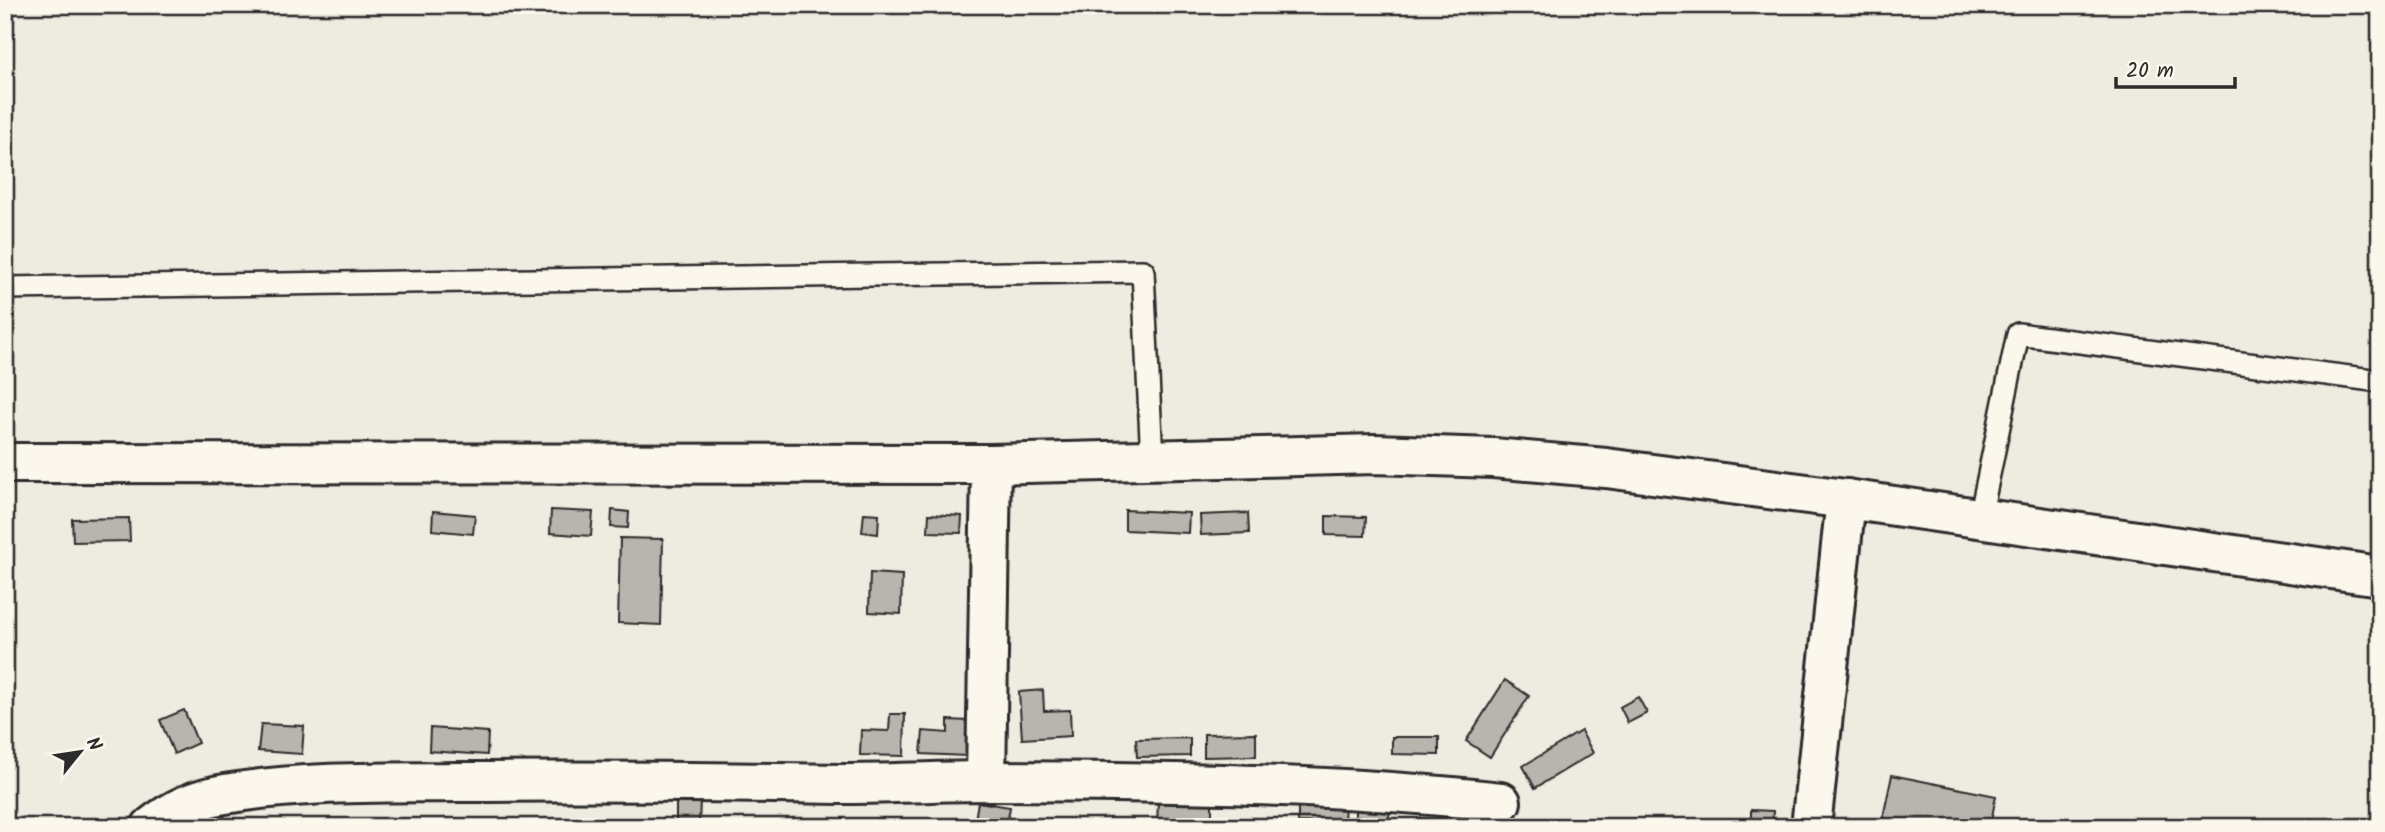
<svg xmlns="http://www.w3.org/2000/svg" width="2385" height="832" font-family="Kalam,sans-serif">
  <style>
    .building { fill: #b8b5ae; stroke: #2b2b2b; stroke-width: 2 }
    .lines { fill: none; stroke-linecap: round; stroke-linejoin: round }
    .lane-casing { stroke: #2b2b2b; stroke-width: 26 }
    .street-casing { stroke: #2b2b2b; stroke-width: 44 }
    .secondary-casing { stroke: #2b2b2b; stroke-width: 44 }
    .lane { stroke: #fbf7ec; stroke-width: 21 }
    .street { stroke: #fbf7ec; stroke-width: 38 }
    .secondary { stroke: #fbf7ec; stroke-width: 38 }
  </style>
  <rect width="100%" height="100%" fill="#eeebe0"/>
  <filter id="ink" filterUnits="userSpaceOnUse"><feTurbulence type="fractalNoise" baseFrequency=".0143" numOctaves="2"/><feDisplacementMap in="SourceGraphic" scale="14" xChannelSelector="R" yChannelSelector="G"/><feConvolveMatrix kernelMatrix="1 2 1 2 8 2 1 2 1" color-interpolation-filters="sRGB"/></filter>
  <g filter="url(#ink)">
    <g class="building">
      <polygon points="551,510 593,512 591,536 550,533"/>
      <polygon points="612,510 629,512 628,528 611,527"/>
      <polygon points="1125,510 1189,513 1188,533 1125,530"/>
      <polygon points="433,511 475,515 473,534 432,530"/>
      <polygon points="864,513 879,514 878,534 862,532"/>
      <polygon points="1248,513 1249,533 1201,535 1200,515"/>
      <polygon points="929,514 962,516 961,533 928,532"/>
      <polygon points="1326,516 1366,517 1365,536 1326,535"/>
      <polygon points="129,518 130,541 73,542 72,519"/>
      <polygon points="620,538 663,539 661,625 618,623"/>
      <polygon points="870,573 902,575 901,614 869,612"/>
      <polygon points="1505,680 1529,696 1490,757 1466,741"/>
      <polygon points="1043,690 1044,711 1070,710 1071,736 1022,739 1019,692"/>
      <polygon points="1638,697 1647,713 1628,723 1620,707"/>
      <polygon points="184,710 198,743 174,754 160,720"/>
      <polygon points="890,714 905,714 904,756 860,755 861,730 889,731"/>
      <polygon points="948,720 969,721 967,756 921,754 923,731 948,733"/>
      <polygon points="261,724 304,726 302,754 258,751"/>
      <polygon points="430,728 488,732 487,755 429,751"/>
      <polygon points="1581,731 1593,753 1535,788 1523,766"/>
      <polygon points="1256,733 1256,756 1204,757 1204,734"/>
      <polygon points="1392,737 1439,737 1439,755 1392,754"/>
      <polygon points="1190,738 1190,756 1137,757 1136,739"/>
      <polygon points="1892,775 1996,796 1990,827 1904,827 1882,822"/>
      <polygon points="676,798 700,799 699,827 676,827"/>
      <polygon points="1298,798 1345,800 1344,824 1298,822"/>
      <polygon points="1355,799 1390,800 1389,820 1355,819"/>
      <polygon points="1158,801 1212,803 1212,827 1157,827"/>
      <polygon points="978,802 1010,807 1007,825 975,820"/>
      <polygon points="1751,810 1773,811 1772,827 1751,827"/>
      <polygon points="223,815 231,827 203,827"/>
    </g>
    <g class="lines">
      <g class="lane-casing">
        <g id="lane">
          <polyline points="5,288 1143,271 1152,460"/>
          <polyline points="1980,518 2018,334 2380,381"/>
        </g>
      </g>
      <g class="street-casing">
        <g id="street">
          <polyline points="986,781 991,464"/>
          <path d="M151,827C172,810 198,798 225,794C301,781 380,783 457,782C584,781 711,782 839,784C889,784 939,781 989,781C1160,782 1331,783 1501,802"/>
          <polyline points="1811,827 1846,499"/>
        </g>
      </g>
      <g class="secondary-casing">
        <polyline id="secondary" points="5,463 991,464 1375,454 1493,458 1606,468 1846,499 2380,576"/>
      </g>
      <use href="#lane" class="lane"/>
      <use href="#street" class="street"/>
      <use href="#secondary" class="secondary"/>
    </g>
  </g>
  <rect width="2385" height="832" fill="none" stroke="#fbf7ec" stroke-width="28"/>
  <rect x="14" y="14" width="2357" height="804" fill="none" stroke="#2b2b2b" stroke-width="2.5" filter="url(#ink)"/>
  <g transform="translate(80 752) rotate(60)" stroke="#fbf7ec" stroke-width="5" paint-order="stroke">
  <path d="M0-5L12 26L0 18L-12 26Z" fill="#2b2b2b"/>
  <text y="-10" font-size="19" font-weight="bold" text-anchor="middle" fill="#2b2b2b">N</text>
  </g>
  <path d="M2116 77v10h119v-10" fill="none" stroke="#2b2b2b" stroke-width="3.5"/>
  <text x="2126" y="77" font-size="21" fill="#2b2b2b" stroke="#fbf7ec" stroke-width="5" paint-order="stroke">20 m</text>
</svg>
